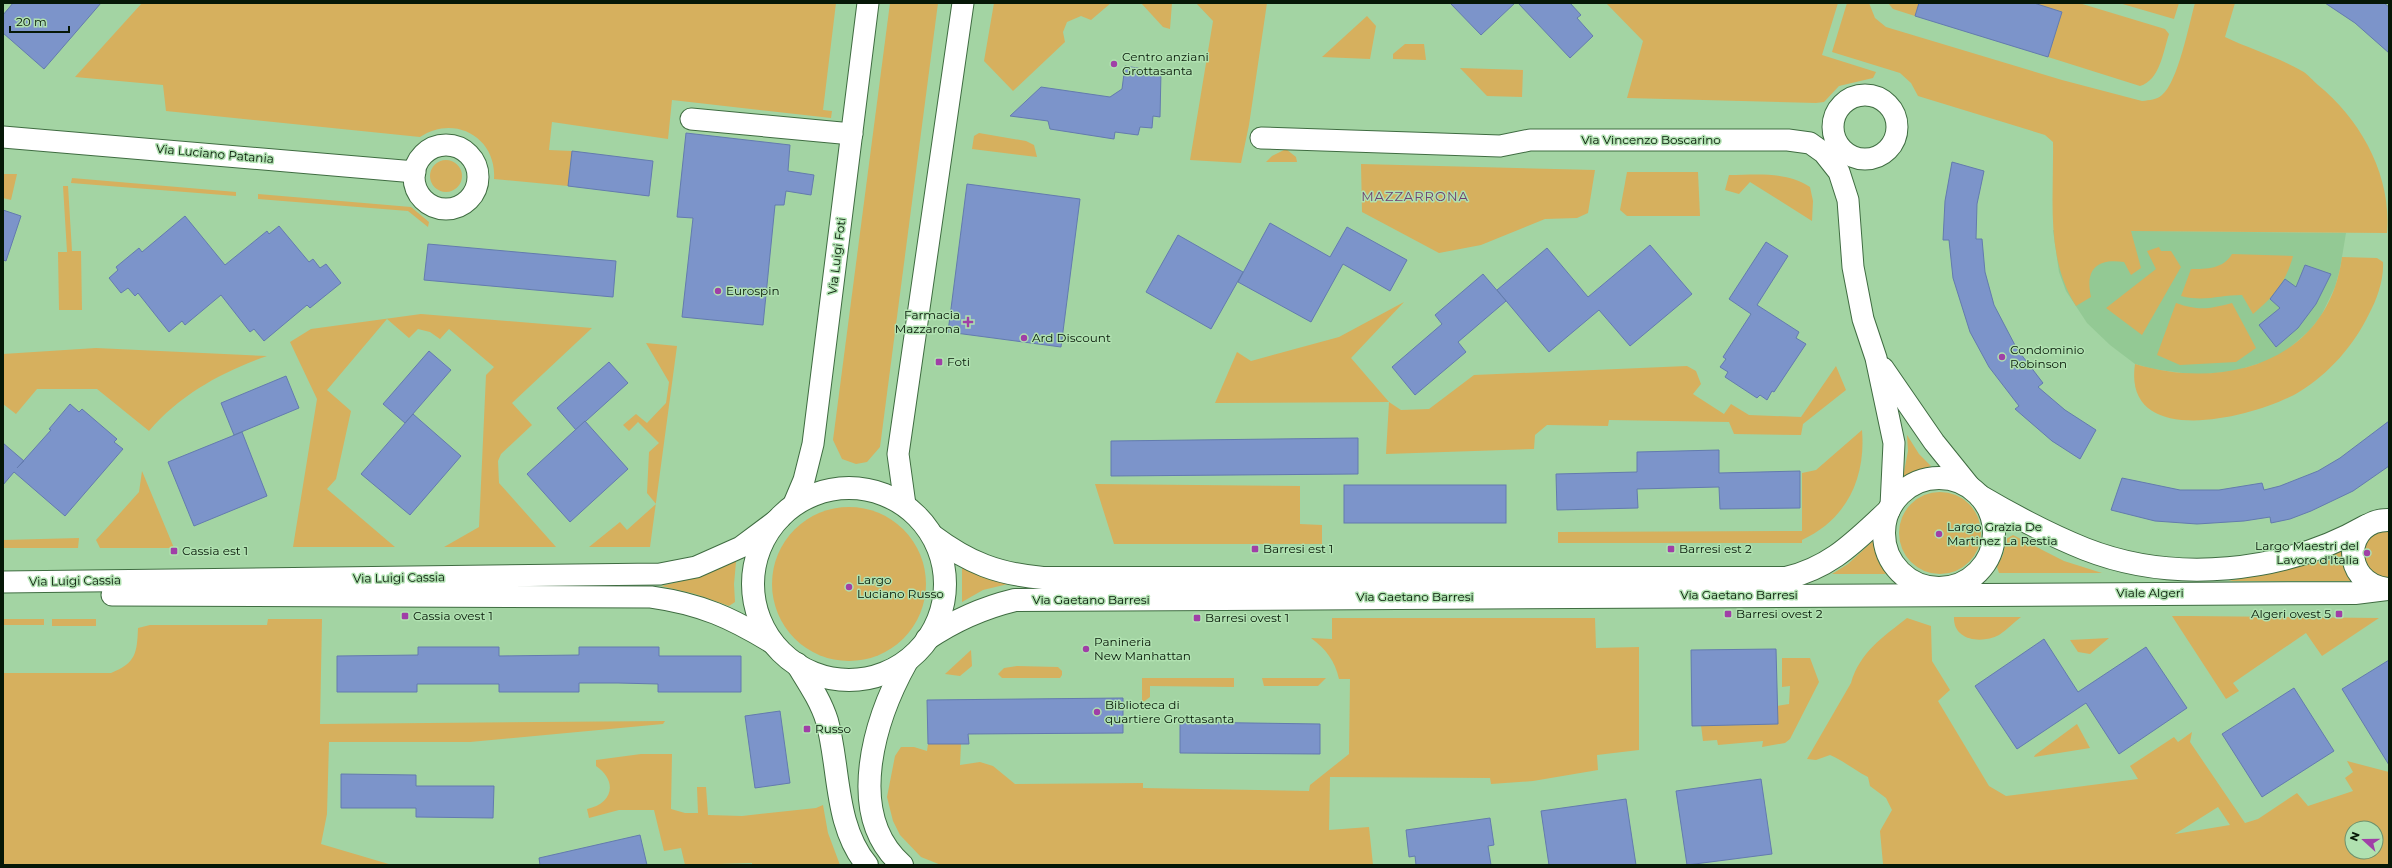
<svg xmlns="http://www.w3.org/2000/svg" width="2392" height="868" font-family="Montserrat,sans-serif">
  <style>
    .built { fill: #93c994 }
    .green { fill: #d6b05e; fill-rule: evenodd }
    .building { fill: #7c94ca; stroke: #637bae }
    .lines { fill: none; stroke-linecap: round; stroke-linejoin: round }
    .minor-casing { stroke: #3f6c41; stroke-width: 23 }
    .tertiary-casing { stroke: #3f6c41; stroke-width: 24 }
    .minor { stroke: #fff; stroke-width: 21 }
    .tertiary { stroke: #fff; stroke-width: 22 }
    .poi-dot { fill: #a03fa7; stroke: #b0e1b0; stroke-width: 1.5 }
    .labels { text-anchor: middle; stroke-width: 3; stroke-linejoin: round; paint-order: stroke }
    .poi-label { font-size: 12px; fill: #061807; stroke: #b0e1b0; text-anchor: start }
    .street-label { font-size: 12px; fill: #061807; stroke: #b0e1b0 }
    .neighbourhood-label { font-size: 13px; letter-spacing: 1px; fill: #6e3e71; stroke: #b0e1b0 }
  </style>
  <rect width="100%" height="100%" fill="#a3d4a3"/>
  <polygon class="built" points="2053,230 2346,233 2340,269 2335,287 2321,316 2310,330 2284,353 2267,361 2235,371 2197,375 2153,369 2135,364 2110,345 2087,323 2066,291 2059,272"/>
  <g class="green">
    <path d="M142,3H836L823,110L832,111L831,118L672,100L668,139L552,122L549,150L572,151L568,186L494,179C497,137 454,114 420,137L166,111L163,85L75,77Z"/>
    <polygon points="890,3 938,3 880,447 867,462 856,464 842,459 833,440"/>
    <polygon points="994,3 1111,3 1091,20 1081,16 1067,22 1063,32 1065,42 1013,91 984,61"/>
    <polygon points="1141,3 1172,3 1170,29 1163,27"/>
    <polygon points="1196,3 1267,3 1249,125 1241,163 1190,160 1213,21"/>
    <polygon points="1606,3 1838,3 1822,55 1876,72 1873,78 1839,86 1824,102 1816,103 1627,98 1643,41"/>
    <path d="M1847,3H1869L1875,18L1886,27L2062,80L2142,101C2150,100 2156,100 2162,95C2178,82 2189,24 2195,3H2235L2225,37C2250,49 2278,57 2302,71C2308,74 2313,81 2318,85C2361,120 2392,176 2387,233L2131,231L2141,268L2131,275L2124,262C2096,258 2085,270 2091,297L2076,306C2045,257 2054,198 2053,142L2045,135L1918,96L1911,83L1900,73L1832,52Z"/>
    <polygon points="1888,3 1919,3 1915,16 1893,9"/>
    <path d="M2034,3H2079L2165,29L2169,34C2163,52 2160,80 2140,86L2048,57L2062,12Z"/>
    <polygon points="2119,3 2179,3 2174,19"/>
    <polygon points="1367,16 1376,26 1370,59 1322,57"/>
    <polygon points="1405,44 1424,44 1426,60 1393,59 1393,54"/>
    <polygon points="1460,68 1523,70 1522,97 1487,96"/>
    <polygon points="979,133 1026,141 1034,145 1037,157 972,149 974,136"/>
    <polygon points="1286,149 1296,157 1297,162 1266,162 1272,156"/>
    <circle cx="446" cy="176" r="16"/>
    <polygon points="1361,164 1595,170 1588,213 1577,218 1545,219 1481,245 1439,253 1362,212"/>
    <polygon points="1627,172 1698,172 1700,216 1627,216 1620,210"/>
    <polygon points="3,174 17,174 11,200 3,198"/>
    <path d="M1729,175C1756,175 1787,171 1810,187L1813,201L1812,221L1750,182L1739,194L1725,190Z"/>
    <polygon points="72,178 236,192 236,196 71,183"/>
    <polygon points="63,186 68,186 72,251 81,251 82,310 59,310 58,252 67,252"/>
    <polygon points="258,194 411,207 429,222 428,227 408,211 258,199"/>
    <polygon points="2159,247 2161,251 2171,251 2181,267 2142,335 2106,308 2156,269 2147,251"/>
    <path d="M2232,254L2293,256C2286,282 2274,296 2253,314L2242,295C2219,295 2205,302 2181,296L2191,269C2207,269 2223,269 2232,254Z"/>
    <path d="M2342,257L2377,258L2383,262C2384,280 2377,299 2369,314C2354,345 2329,374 2299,392C2258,417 2122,452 2135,364C2225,391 2328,362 2342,257Z"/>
    <polygon points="1404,302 1351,358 1389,402 1401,410 1429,409 1474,375 1687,366 1696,371 1701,384 1693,394 1724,414 1731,404 1749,415 1801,417 1836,366 1846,390 1803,424 1801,435 1734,434 1729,422 1609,420 1608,426 1547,425 1535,435 1534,449 1386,454 1389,402 1215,403 1237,352 1251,361 1339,337"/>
    <path d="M2176,303C2199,311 2209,309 2232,303L2256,348L2236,362L2180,365L2157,355Z"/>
    <polygon points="421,314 592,328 512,403 532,425 501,454 498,461 499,483 556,547 444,547 479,527 486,375 494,367 449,329 440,339 430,332 418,329 409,338 387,319 327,390 351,411 336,479 327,489 395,547 293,547 317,399 290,342 311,329"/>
    <polygon points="646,343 677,346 650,547 589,547 620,522 627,530 656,504 647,493 649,452 659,443 638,422 629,431 623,425 636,414 647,423 666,403 669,382"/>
    <path d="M96,348L267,356C222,372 181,394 149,431L97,389H37L16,414L3,404V354Z"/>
    <path d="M1862,430C1866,478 1847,519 1802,540V543H1558V532L1802,531V473L1816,470Z"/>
    <polygon points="1907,435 1919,454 1931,466 1903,477 1908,451"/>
    <polygon points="142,471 174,548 100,548 96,540 139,492"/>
    <polygon points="1095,484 1300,486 1300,524 1322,525 1322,544 1114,544"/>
    <circle cx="1940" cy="533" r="41"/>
    <circle cx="849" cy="584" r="77"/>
    <path d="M2389,529V581L2379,580L2362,560C2366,537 2367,536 2389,529Z"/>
    <polygon points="2013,535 2064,561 2102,573 1999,573 1997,567 2003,555 2006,539"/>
    <polygon points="79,538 78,548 3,548 3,540"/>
    <polygon points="1873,541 1878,561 1886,574 1832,574 1848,564"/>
    <polygon points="2345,549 2354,581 2228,581 2287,569"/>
    <polygon points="728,561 736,562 734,584 735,602 729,606 695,594 661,586 695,578"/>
    <polygon points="962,567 1008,584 983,590 962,602"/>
    <polygon points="2172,616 2189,616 2379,618 2322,656 2306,633 2233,683 2239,691 2226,699"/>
    <path d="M1954,617H2021C2014,622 2007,630 1999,635C1982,644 1953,641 1954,617Z"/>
    <path d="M1332,618H1595L1596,648L1639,647V750L1597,755L1598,770L1533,781L1491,784L1490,778L1330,777L1329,830L1369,827L1373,865H941L921,857L900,835L893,821L887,797L895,756L901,747H914L927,751L928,744H961L960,765L980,762L993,766L1015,784L1143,783V788L1309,791L1310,785L1349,754L1350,679H1339C1335,661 1326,649 1311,638L1332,639Z"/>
    <path d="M1907,618L1931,626L1932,661L1950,690L1938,701L1989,786L2006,796L2138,779L2130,766L2174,737L2178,742L2192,732L2190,742L2245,823L2258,819L2297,793L2308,806L2353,791L2345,778L2353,772L2347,761L2389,772V865H1877L1883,864L1880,831L1892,810L1886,798L1870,786L1868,777C1854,770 1844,761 1830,755L1816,760L1807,759L1851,683C1860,652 1883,637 1907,618ZM2218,807L2230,825L2175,834ZM2352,828H2376V852H2352Z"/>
    <rect x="3" y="619" width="41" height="6"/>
    <rect x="52" y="619" width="44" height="7"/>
    <path d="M268,619H322L320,724L665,721L663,724L470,742H329L327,814L321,844L392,865H3V673H111C136,663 137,653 138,628L150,625H267Z"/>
    <polygon points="2109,638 2090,654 2078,652 2070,640"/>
    <polygon points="971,650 972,666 960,676 945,674"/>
    <polygon points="1782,658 1810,658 1819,682 1790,739 1785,743 1762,747 1763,741 1718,745 1717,740 1703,741 1701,725 1778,724 1777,706 1789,704 1790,686 1782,687"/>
    <polygon points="1017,666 1058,667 1062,671 1062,675 1060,678 1002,678 998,674 1004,668"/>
    <polygon points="1142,678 1234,678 1234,687 1150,686 1150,697 1142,703"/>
    <polygon points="1262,678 1326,678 1318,686 1264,686"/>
    <polygon points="2077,724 2090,748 2034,757 2035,755"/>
    <path d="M641,754H672L671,809L685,813H698L697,787H706L708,815L742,816L816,808L823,805L828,833L840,865H752V863L685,865L681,848L664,851L654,810H619L589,818L587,809C613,804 618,781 596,766V760Z"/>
  </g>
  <g class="building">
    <polygon points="13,3 101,3 44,69 3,33 3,15"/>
    <polygon points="1450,3 1515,3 1481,35"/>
    <polygon points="1518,3 1570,3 1581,15 1577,18 1593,36 1570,58"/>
    <polygon points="1919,3 2034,3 2062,12 2048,57 1915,16"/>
    <polygon points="2325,3 2384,3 2389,7 2389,53 2355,23"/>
    <polygon points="1125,66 1161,72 1160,117 1153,116 1152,128 1140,127 1138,135 1115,132 1114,139 1050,129 1048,121 1010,116 1041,87 1110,97 1122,89"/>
    <polygon points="686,133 790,145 788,171 814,175 811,195 786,191 784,205 775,205 763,325 682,317 693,218 677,217"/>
    <polygon points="572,151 653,161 649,196 568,186"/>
    <polygon points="1952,162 1984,171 1977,204 1976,239 1982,239 1985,272 1994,305 2017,349 2043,383 2038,387 2065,410 2096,430 2080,459 2052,441 2015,409 2019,406 1989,367 1970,332 1953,278 1949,240 1943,240 1945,201"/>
    <polygon points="967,184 1080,199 1061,347 948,332"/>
    <polygon points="3,210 21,216 6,261 3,260"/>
    <polygon points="185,216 225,265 267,231 269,234 279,226 309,262 313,259 320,268 326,264 341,283 310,308 307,305 264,341 254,329 250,332 221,295 185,325 182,321 169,332 138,293 135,296 128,288 121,293 109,278 118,270 116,267 139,248 142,252"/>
    <polygon points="1270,223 1330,257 1347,227 1407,260 1390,291 1343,264 1311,322 1238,282"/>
    <polygon points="1178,235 1243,272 1211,329 1146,292"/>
    <polygon points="1766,242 1788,256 1757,305 1799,332 1796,338 1806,344 1774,392 1772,391 1767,400 1760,395 1757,398 1725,377 1728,372 1720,367 1726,359 1723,357 1751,314 1729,299"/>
    <polygon points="428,244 616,261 613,297 424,280"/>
    <polygon points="1650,245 1692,294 1630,346 1599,310 1549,352 1497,290 1547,248 1588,297"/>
    <polygon points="2305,265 2331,274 2316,304 2298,328 2276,347 2259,325 2280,308 2270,299 2285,279 2296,287"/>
    <polygon points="1483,274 1506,301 1458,342 1466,352 1415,395 1392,367 1442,324 1435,315"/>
    <polygon points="429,351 451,370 405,423 383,404"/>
    <polygon points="609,362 628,383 576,430 557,408"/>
    <polygon points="286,376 299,408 234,435 221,403"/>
    <polygon points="70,404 79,412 82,409 117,439 114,442 123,449 65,516 14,472 3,485 3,443 24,461 17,468 51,430 49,429"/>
    <polygon points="413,414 461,456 410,515 361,474"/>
    <polygon points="585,421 628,469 570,522 527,474"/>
    <polygon points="2389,421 2389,466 2353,491 2311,511 2290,519 2271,523 2270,517 2244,521 2197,524 2155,521 2111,510 2122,478 2180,490 2219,490 2262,483 2264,490 2280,486 2318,471 2340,458"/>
    <polygon points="242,432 267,496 194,526 168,462"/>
    <polygon points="1358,438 1358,474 1111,476 1111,441"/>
    <polygon points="1719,450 1719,473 1800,471 1800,508 1720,509 1719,487 1637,489 1638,508 1557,510 1556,474 1637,472 1637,452"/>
    <rect x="1344" y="485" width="162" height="38"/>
    <polygon points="2044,639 2078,692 2146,647 2187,708 2119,754 2086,703 2017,749 1975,686"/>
    <polygon points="418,647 499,647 499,656 579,655 579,647 659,647 659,656 741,656 741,692 658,692 658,684 618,683 579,683 579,692 499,692 499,684 417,684 417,692 337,692 337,656 418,655"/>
    <polygon points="1776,649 1778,724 1692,726 1691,650"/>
    <polygon points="2389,660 2389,765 2342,689"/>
    <polygon points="2294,688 2334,751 2262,797 2222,734"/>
    <polygon points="1123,698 1123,733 968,734 969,744 928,744 927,700"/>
    <polygon points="780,711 790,783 755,788 745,716"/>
    <polygon points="1180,722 1320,724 1320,754 1180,753"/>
    <polygon points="341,774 416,775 416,786 494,786 493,818 416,817 416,808 341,808"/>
    <polygon points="1761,779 1772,854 1687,865 1676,791"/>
    <polygon points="1626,799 1636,865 1549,865 1541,811"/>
    <polygon points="1490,818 1494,845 1488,846 1491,865 1416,865 1415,856 1409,857 1406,830"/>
    <polygon points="640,835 647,865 540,865 539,858"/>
  </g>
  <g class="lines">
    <g class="minor-casing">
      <g id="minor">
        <circle cx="1865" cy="127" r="32"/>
        <polyline points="691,119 852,134"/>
        <polyline points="3,137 415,172"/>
        <polyline points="1261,138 1500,146 1530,140 1788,140 1810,143 1824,153 1839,172 1848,200 1853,267 1863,319 1876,358 1894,443 1891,506"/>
        <circle cx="446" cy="177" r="32"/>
        <polyline points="1883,368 1934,442 1971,488"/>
        <polyline points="905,505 898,454 963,3"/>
        <polyline points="793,506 804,480 813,444 868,3"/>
        <polyline points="3,582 660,574 696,567 741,547 781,517"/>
        <path d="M112,595L651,597C701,604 732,618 774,644"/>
      </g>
    </g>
    <g class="tertiary-casing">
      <g id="tertiary">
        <circle cx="1939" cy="533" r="55"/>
        <circle cx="849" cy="584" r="96"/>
        <path d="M1980,496C2014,516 2048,534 2085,549C2174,584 2284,573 2366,526"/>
        <path d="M933,536C969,563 998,574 1043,578H1786C1832,567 1855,541 1889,510"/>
        <path d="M2387,589C2340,583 2343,519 2389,520"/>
        <path d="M927,639C955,620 982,608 1015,600L2355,593L2387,589"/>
        <path d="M797,664C808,682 821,701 827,721C840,768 834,825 867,865"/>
        <path d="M902,865C844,814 875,718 907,661"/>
      </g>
    </g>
    <use href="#minor" class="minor"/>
    <use href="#tertiary" class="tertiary"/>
  </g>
  <g class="poi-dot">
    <circle cx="1114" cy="64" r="4"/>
    <circle cx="718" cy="291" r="4"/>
    <path d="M966 316h4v4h4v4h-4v4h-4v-4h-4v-4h4z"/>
    <circle cx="1024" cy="338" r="4"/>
    <circle cx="2002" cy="357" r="4"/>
    <rect x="935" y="358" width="8" height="8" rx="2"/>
    <circle cx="1939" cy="534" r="4"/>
    <rect x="1251" y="545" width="8" height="8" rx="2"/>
    <rect x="1667" y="545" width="8" height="8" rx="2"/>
    <rect x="170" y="547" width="8" height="8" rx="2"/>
    <circle cx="2367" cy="553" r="4"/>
    <circle cx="849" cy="587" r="4"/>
    <rect x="1724" y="610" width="8" height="8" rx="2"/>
    <rect x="2335" y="610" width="8" height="8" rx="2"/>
    <rect x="401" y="612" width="8" height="8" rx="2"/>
    <rect x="1193" y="614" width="8" height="8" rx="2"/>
    <circle cx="1086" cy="649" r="4"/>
    <circle cx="1097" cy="712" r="4"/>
    <rect x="803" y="725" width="8" height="8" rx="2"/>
  </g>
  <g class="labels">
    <g class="poi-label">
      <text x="1122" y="61">Centro anziani<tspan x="1122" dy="14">Grottasanta</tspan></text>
      <text x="726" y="295">Eurospin</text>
      <text x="960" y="319" text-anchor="end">Farmacia<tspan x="960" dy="14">Mazzarona</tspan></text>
      <text x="1032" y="342">Ard Discount</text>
      <text x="2010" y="354">Condominio<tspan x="2010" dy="14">Robinson</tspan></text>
      <text x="947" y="366">Foti</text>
      <text x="1947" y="531">Largo Grazia De<tspan x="1947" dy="14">Martinez La Restia</tspan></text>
      <text x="2359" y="550" text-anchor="end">Largo Maestri del<tspan x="2359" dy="14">Lavoro d'Italia</tspan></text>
      <text x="1263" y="553">Barresi est 1</text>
      <text x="1679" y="553">Barresi est 2</text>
      <text x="182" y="555">Cassia est 1</text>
      <text x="857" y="584">Largo<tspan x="857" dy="14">Luciano Russo</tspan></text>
      <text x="1736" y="618">Barresi ovest 2</text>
      <text x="2331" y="618" text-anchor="end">Algeri ovest 5</text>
      <text x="413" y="620">Cassia ovest 1</text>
      <text x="1205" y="622">Barresi ovest 1</text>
      <text x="1094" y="646">Panineria<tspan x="1094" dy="14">New Manhattan</tspan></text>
      <text x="1105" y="709">Biblioteca di<tspan x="1105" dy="14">quartiere Grottasanta</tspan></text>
      <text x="815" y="733">Russo</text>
    </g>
    <g class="street-label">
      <text x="1651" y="144">Via Vincenzo Boscarino</text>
      <text transform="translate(215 154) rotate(5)" y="4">Via Luciano Patania</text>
      <text transform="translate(837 256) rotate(-83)" y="4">Via Luigi Foti</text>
      <text transform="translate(399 578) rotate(-1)" y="4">Via Luigi Cassia</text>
      <text transform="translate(75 581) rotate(-1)" y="4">Via Luigi Cassia</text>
      <text x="2150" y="597">Viale Algeri</text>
      <text x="1739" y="599">Via Gaetano Barresi</text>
      <text x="1415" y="601">Via Gaetano Barresi</text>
      <text x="1091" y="604">Via Gaetano Barresi</text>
    </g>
    <g class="neighbourhood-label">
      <text x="1415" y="201">MAZZARRONA</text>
    </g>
  </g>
  <rect width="2392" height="868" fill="none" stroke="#061807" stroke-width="8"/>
  <g transform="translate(2364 840) rotate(291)"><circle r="19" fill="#b0e1b0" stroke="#6c916c"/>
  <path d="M0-3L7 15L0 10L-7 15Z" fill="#a03fa7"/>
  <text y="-6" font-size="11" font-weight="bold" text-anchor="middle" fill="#061807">N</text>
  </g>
  <path d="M10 26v6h59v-6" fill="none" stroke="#061807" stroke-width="2"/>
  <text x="16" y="26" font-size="12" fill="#061807" stroke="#b0e1b0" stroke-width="3" paint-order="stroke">20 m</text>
</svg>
